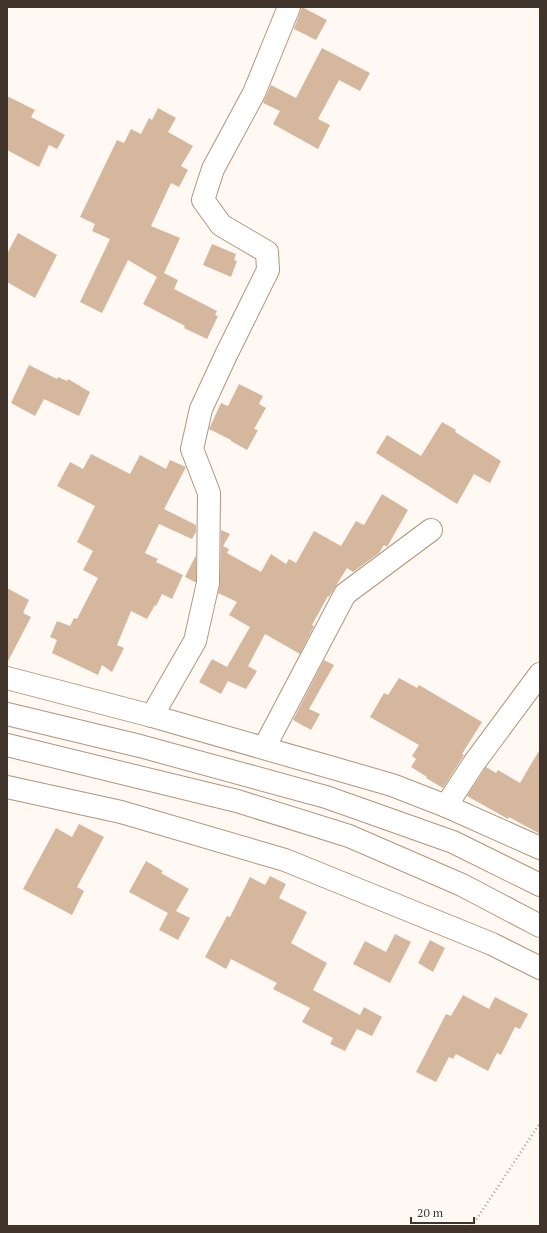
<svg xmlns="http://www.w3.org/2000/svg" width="547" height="1233" font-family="'PT Serif',serif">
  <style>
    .building { fill: #d5b79d }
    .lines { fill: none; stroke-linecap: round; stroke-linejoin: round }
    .minor-casing { stroke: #b2957c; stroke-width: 24 }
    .highway-casing { stroke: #b2957c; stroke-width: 24 }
    .path { stroke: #a89f97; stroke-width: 2.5; stroke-dasharray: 1 3; stroke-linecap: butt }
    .minor { stroke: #fff; stroke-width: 22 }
    .highway { stroke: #fff; stroke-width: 22 }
  </style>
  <rect width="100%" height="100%" fill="#fff8f3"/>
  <g class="building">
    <polygon points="302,7 327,20 316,40 294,29"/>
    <polygon points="322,48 370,73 360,91 339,80 318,119 330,125 318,149 273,124 280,111 263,103 271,85 296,98"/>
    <polygon points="7,96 35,110 31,117 65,135 57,149 49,145 39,167 7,150"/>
    <polygon points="158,108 176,118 168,132 193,146 181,166 188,170 179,187 171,183 151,226 180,238 164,273 178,280 174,289 217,311 215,315 218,316 207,339 184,328 185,326 143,304 157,277 128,260 102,313 80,302 110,239 92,231 95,224 80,217 117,140 124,143 131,129 141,134 149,118 152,120"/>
    <polygon points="18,233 57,255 35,298 7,282 7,254"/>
    <polygon points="212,244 236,254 234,260 237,261 231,277 203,265"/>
    <polygon points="29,365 57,379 58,377 67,381 68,379 90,392 79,416 44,399 35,416 11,403"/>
    <polygon points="239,384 263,396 259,404 266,408 254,429 258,430 247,450 231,441 231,440 209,429 221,403 228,406"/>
    <polygon points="442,422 456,430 455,432 501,461 490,483 474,474 457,504 376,453 387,435 421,456"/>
    <polygon points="91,454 130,474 140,455 166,469 170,460 186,467 164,509 196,525 196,532 192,539 159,524 145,553 158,559 156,562 183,575 172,599 162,594 156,606 155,605 147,619 131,611 117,645 124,648 112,672 102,665 98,675 52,653 57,640 50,637 57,621 70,626 74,618 77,619 98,578 83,570 93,551 77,542 95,506 57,486 70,462 83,469"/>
    <polygon points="382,494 408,510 387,547 384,545 379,553 353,572 347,568 329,597 328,596 312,625 314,626 300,654 265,634 248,666 257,671 246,689 228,681 221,694 199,682 212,659 227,667 250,627 229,615 237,602 218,593 220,583 221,530 230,534 223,546 229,549 227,553 261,572 271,554 286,564 289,559 296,563 314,531 341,546 356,521 364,525"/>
    <polygon points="196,555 196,582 195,582 185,577"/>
    <polygon points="7,588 29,600 23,613 31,617 7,663"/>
    <polygon points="324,660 334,665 309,709 320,714 311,730 293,720"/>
    <polygon points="399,678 417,688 419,685 482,722 462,754 464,755 443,788 426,778 427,777 411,767 416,759 412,756 419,745 370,717 384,693 388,695"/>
    <polygon points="540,749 540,834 509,817 508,819 467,796 486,767 496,773 498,770 520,783"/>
    <polygon points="79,824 104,837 77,887 84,891 72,915 23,889 56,828 72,837"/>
    <polygon points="146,861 163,871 161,873 189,889 176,911 190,918 178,940 159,930 168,913 129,892"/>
    <polygon points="270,876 286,884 279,898 307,912 291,943 327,963 313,990 360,1015 364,1007 382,1017 372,1036 357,1029 345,1051 330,1044 333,1038 302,1022 310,1008 273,989 277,983 231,959 226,969 205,957 227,916 230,917 250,877 265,885"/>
    <polygon points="395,934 411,942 390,983 353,964 365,941 386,952"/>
    <polygon points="430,940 445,948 433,972 418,963"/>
    <polygon points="463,995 489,1009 495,997 528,1014 520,1029 515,1027 501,1055 497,1053 488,1071 456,1054 453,1059 449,1057 436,1082 416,1072 446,1014 451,1016"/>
  </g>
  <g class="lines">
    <g class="minor-casing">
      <g id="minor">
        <polyline points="7,678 152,716 392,785 446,806 540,848"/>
        <polyline points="152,716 195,641 208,583 209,493 192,449 201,409 226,355 268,270 267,252 221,225 203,200 213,169 254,93 289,7"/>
        <polyline points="264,748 345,594 431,530"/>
        <polyline points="7,787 121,812 285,860 492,944 540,968"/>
        <polyline points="446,806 474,763 540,674"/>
      </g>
    </g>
    <g class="highway-casing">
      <g id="highway">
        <polyline points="7,714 140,746 326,797 453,842 540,885"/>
        <polyline points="7,745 237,801 349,836 462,885 540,926"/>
      </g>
    </g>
    <polyline class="path" points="472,1226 540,1123"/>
    <use href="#minor" class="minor"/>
    <use href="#highway" class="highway"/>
  </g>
  <rect width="547" height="1233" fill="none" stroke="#41352b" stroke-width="16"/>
  <path d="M411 1217v6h63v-6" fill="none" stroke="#41352b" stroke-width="2"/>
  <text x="417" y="1217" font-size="12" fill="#41352b" stroke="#ffffff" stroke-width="3" paint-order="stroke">20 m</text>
</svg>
